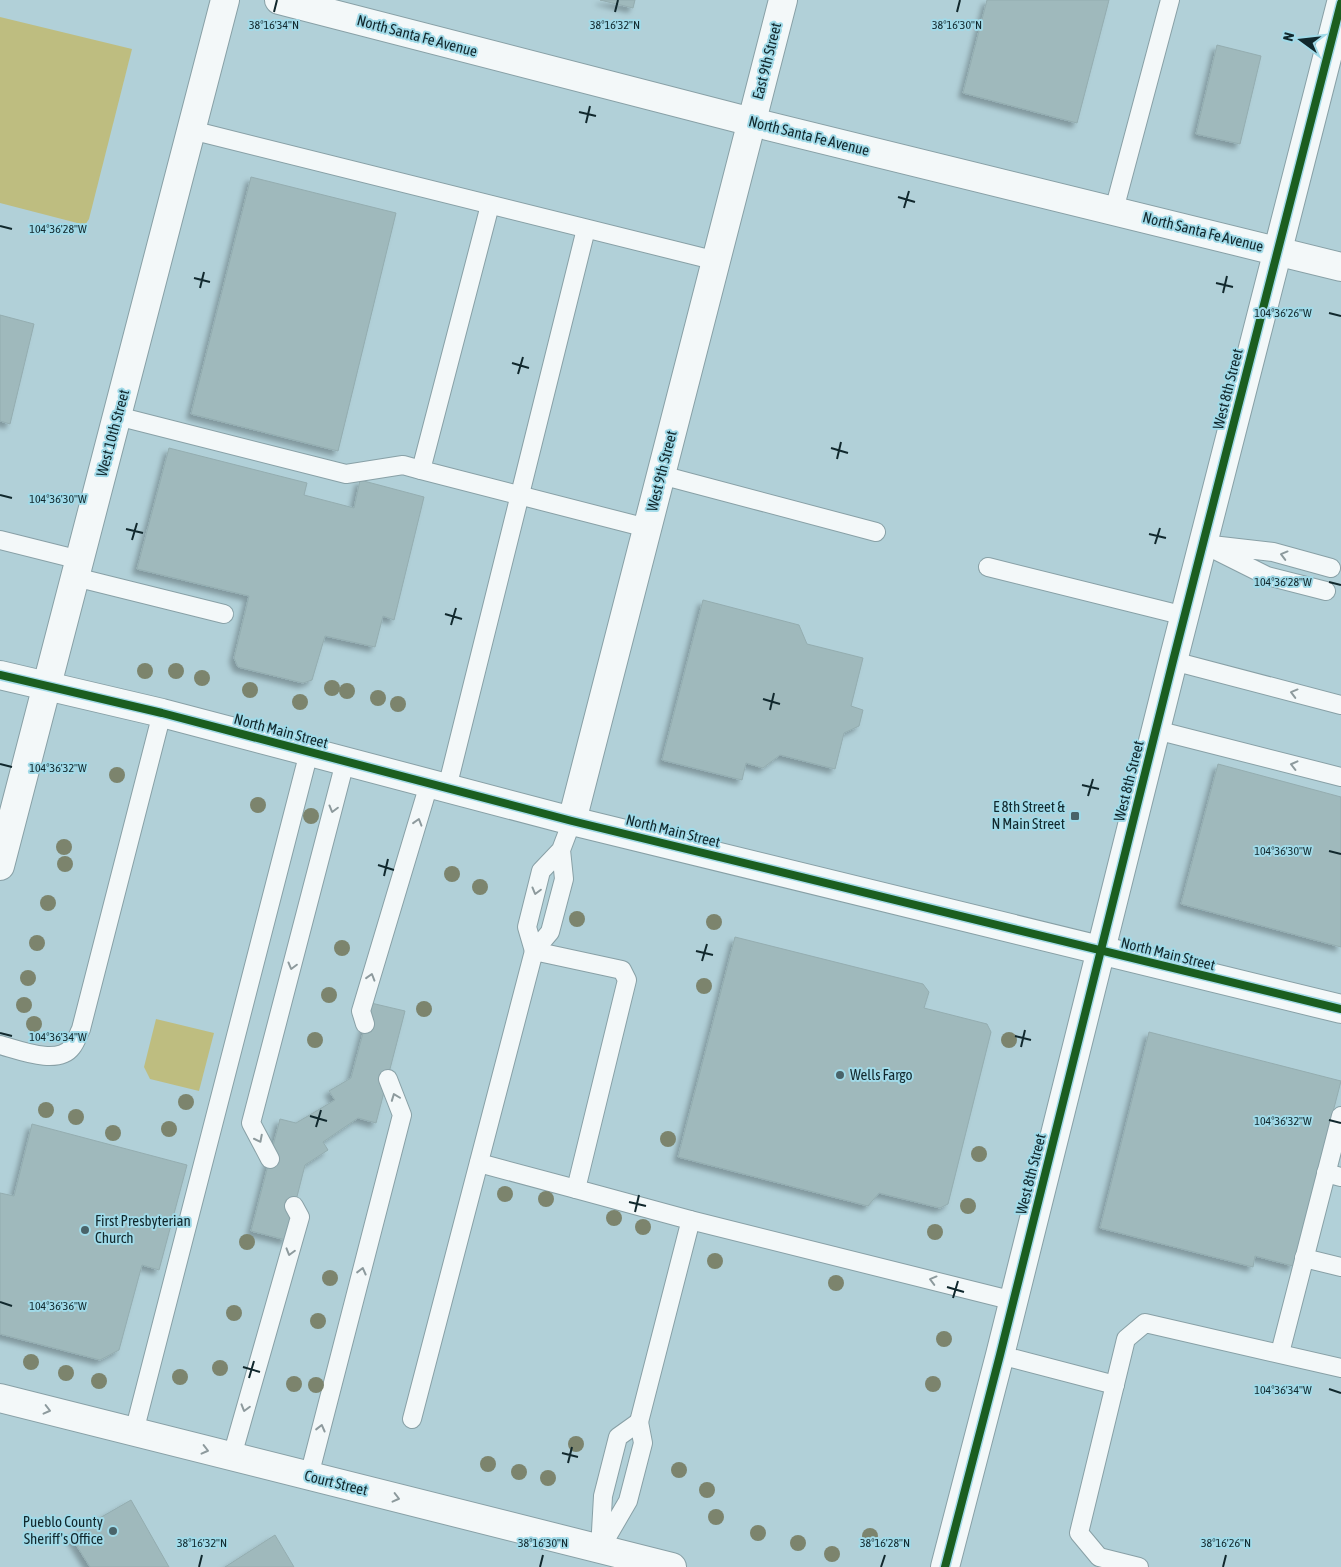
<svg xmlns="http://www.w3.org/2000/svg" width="1341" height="1567" font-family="'Asap Condensed',sans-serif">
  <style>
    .green { fill: #bebd80 }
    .building { fill: #9fb9bc; stroke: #94adb0; filter: url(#shadow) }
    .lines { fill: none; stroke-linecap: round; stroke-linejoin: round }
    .service-casing { stroke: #88a0a6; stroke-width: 20 }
    .minor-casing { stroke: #88a0a6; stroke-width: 30 }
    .tertiary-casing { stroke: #88a0a6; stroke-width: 30 }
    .secondary-casing { stroke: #88a0a6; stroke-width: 30 }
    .service { stroke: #f3f8f9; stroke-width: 18 }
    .minor { stroke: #f3f8f9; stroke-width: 28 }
    .tertiary { stroke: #f3f8f9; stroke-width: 28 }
    .secondary { stroke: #f3f8f9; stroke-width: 28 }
    .cycleway-casing { stroke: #a1dae8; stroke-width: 11 }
    .cycleway { stroke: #1b5e20; stroke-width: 8 }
    .tree { fill: #7c846d }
    .oneway { stroke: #8d9a9d }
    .ticks { fill: none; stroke: #11282d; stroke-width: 2 }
    .poi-dot { fill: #496369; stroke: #a1dae8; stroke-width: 2 }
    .labels { text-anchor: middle; stroke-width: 4; stroke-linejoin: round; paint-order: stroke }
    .street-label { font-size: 15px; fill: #11282d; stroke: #a1dae8 }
    .poi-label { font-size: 15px; fill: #11282d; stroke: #a1dae8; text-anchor: end }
    .ticks-label { font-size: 12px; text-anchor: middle; fill: #11282d; stroke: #a1dae8; stroke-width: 4; stroke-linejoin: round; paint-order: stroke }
  </style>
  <defs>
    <filter id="shadow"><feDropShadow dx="-4.5" dy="4.5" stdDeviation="2.5" flood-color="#0004"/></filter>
  </defs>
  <rect width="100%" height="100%" fill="#b1d0d8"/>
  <g class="green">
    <polygon points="0,17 132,49 89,219 85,225 0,203"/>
    <polygon points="156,1019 214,1033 199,1091 150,1079 144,1067"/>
  </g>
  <g class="building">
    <polygon points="600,0 635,0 633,8"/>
    <polygon points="987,0 1109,0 1077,123 963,93"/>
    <polygon points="1217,45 1261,56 1240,144 1196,134"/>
    <polygon points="251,177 396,213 338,451 191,414"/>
    <polygon points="0,315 34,324 10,424 0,421"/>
    <polygon points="169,448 307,483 304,495 354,508 360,480 424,497 394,620 383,616 375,647 325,636 312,680 303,683 238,667 234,658 249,596 137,569"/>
    <polygon points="703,600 799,625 807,644 863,658 851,706 863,710 859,726 844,733 835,769 780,755 763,768 746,763 742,780 662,760"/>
    <polygon points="1218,764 1341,797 1341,947 1181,904"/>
    <polygon points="735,937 923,984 929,992 924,1008 987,1024 991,1032 948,1204 940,1208 879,1193 868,1206 678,1157"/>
    <polygon points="371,1003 405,1011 376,1123 358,1118 323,1142 328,1150 305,1165 286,1240 251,1231 280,1119 296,1123 335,1100 329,1091 351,1078"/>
    <polygon points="1149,1032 1341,1081 1293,1266 1255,1256 1253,1267 1100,1228"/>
    <polygon points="32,1124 187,1165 159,1270 142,1265 119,1350 100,1360 0,1334 0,1193 14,1196"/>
    <polygon points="131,1500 169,1567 90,1567 70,1535"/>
    <polygon points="275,1535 294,1567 225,1567"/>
  </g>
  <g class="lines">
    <g class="service-casing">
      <g id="service">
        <polyline points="191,130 717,261"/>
        <polyline points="490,205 421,470 647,528"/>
        <polyline points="1114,210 1170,0"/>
        <polyline points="117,416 346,474 403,465 421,470"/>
        <polyline points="661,475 876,532"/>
        <polyline points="0,540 80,560"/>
        <polyline points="988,567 1185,616"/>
        <polyline points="75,577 224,614"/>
        <polyline points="1326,591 1267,576 1203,544 1273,552 1331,568"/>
        <polyline points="1173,661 1341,705"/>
        <polyline points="1156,730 1341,777"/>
        <polyline points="447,788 586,229"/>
        <polyline points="561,850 564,879 550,932 534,951 527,927 541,871 561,850 572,821"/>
        <polyline points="365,1024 361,1011 429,784"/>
        <path d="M0,1045C19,1050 58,1066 72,1047C76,1042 78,1035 81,1029L162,713"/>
        <polyline points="270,1159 251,1123 345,762"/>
        <polyline points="479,1163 576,1189"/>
        <polyline points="1326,1173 1341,1177"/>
        <polyline points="690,1220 1014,1301"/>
        <polyline points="1304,1258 1341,1267"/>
        <polyline points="1280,1353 1341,1116"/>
        <polyline points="1000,1355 1115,1385"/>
        <polyline points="412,1419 534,951 622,970 627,980 576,1189 690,1220 689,1227 639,1422"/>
        <polygon points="639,1422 643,1443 628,1501 600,1549 603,1496 618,1437"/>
        <polyline points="134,1432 309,752"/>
        <polyline points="232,1456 300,1217 294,1206"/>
        <polyline points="309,1476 402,1115 388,1079"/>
        <polyline points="1139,1567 1099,1557 1079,1533 1126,1339 1145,1323 1341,1368"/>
      </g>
    </g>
    <g class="minor-casing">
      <g id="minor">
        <polyline points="572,821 783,0"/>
        <polyline points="0,866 225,0"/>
      </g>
    </g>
    <g class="tertiary-casing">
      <g id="tertiary">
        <polyline points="0,675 162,713 572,821 1341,1009"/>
        <polyline points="0,1398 672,1567"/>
        <polyline points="945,1567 1000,1355 1173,661 1341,3"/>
      </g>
    </g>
    <g class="secondary-casing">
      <polyline id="secondary" points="279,0 752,122 1341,267"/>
    </g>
    <use href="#service" class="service"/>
    <use href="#minor" class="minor"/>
    <use href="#tertiary" class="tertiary"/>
    <use href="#secondary" class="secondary"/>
    <g class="cycleway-casing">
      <g id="cycleway">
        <polyline points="0,675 162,713 572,821 1341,1009"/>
        <polyline points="945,1567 1000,1355 1173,661 1341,3"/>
      </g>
    </g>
    <use href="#cycleway" class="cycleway"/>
  </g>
  <g class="tree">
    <circle cx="145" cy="671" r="8"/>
    <circle cx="176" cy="671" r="8"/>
    <circle cx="202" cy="678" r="8"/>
    <circle cx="332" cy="688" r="8"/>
    <circle cx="250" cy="690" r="8"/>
    <circle cx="347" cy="691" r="8"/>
    <circle cx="378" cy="698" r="8"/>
    <circle cx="300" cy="702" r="8"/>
    <circle cx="398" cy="704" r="8"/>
    <circle cx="117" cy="775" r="8"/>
    <circle cx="258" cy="805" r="8"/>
    <circle cx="311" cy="816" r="8"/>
    <circle cx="64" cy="847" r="8"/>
    <circle cx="65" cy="864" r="8"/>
    <circle cx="452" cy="874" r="8"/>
    <circle cx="480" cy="887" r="8"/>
    <circle cx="48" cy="903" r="8"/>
    <circle cx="577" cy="919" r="8"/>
    <circle cx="714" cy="922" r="8"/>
    <circle cx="37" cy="943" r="8"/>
    <circle cx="342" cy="948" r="8"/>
    <circle cx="28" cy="978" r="8"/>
    <circle cx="704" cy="986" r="8"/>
    <circle cx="329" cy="995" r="8"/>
    <circle cx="24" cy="1005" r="8"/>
    <circle cx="424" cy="1009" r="8"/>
    <circle cx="34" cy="1024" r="8"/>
    <circle cx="315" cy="1040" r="8"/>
    <circle cx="1009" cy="1040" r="8"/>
    <circle cx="186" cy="1102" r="8"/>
    <circle cx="46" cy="1110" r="8"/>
    <circle cx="76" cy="1117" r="8"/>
    <circle cx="169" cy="1129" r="8"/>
    <circle cx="113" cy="1133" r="8"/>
    <circle cx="668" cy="1139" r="8"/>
    <circle cx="979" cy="1154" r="8"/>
    <circle cx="505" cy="1194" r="8"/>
    <circle cx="546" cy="1199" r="8"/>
    <circle cx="968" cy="1206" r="8"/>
    <circle cx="614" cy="1218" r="8"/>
    <circle cx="643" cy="1227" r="8"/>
    <circle cx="935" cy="1232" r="8"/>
    <circle cx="247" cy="1242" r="8"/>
    <circle cx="715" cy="1261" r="8"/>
    <circle cx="330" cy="1278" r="8"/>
    <circle cx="836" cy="1283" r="8"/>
    <circle cx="234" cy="1313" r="8"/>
    <circle cx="318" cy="1321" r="8"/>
    <circle cx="944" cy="1339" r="8"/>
    <circle cx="31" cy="1362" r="8"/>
    <circle cx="220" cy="1368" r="8"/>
    <circle cx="66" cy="1373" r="8"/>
    <circle cx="180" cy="1377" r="8"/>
    <circle cx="99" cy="1381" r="8"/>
    <circle cx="294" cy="1384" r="8"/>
    <circle cx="933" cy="1384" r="8"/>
    <circle cx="316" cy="1385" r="8"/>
    <circle cx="576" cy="1444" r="8"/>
    <circle cx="488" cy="1464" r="8"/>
    <circle cx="679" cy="1470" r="8"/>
    <circle cx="519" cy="1472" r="8"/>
    <circle cx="548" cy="1478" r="8"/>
    <circle cx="707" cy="1490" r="8"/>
    <circle cx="716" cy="1517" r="8"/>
    <circle cx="758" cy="1533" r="8"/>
    <circle cx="870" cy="1536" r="8"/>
    <circle cx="798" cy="1543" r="8"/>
    <circle cx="832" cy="1554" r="8"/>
  </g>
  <defs><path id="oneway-chevron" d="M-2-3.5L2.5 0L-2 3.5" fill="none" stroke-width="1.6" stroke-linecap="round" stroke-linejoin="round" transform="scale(1.25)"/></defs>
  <g class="oneway">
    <use href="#oneway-chevron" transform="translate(1284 555) rotate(-165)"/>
    <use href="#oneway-chevron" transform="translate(1294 693) rotate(-165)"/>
    <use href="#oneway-chevron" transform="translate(1294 765) rotate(-166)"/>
    <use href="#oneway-chevron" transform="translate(333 809) rotate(105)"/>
    <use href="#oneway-chevron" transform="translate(418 822) rotate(-73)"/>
    <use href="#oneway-chevron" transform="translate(536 891) rotate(105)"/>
    <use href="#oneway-chevron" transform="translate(292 966) rotate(105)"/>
    <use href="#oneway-chevron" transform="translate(371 977) rotate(-73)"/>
    <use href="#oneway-chevron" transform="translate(395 1097) rotate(-111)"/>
    <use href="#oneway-chevron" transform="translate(259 1139) rotate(63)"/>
    <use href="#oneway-chevron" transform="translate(290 1252) rotate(106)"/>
    <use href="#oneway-chevron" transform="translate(362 1271) rotate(-76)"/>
    <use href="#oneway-chevron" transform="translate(933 1280) rotate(-165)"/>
    <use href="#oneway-chevron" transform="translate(245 1408) rotate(106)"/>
    <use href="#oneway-chevron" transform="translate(47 1410) rotate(14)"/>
    <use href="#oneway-chevron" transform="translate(321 1428) rotate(-76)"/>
    <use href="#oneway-chevron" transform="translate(205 1450) rotate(14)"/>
    <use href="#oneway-chevron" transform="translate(396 1498) rotate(14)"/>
  </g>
  <path class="ticks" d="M274,12L277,0M615,12L618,0M957,12L960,0M579,112L596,116M586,123L590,106M898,197L915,202M904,208L909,191M0,226L12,229M194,278L210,282M1216,283L1233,287M200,288L204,272M1223,293L1227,276M1329,313L1341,316M512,363L529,368M518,374L523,357M831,448L848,453M837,459L841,442M0,495L12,498M126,529L143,533M1149,534L1166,538M132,540L137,523M1155,544L1160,528M1329,582L1341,585M445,614L462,619M451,625L456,608M763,699L780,704M770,710L774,693M0,764L12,767M1082,785L1099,789M1088,796L1093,779M1329,851L1341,854M378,865L394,870M384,876L388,859M696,951L713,955M702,961L707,944M0,1033L12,1036M1015,1036L1031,1040M1021,1047L1025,1030M310,1116L327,1121M1329,1120L1341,1123M316,1127L321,1110M629,1202L646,1206M635,1212L639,1195M947,1287L964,1292M953,1298L958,1281M0,1302L12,1306M243,1367L260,1372M249,1378L254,1361M1329,1389L1341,1393M562,1453L578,1457M568,1463L572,1447M199,1567L202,1555M540,1567L543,1555M881,1567L885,1555M1223,1567L1226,1555"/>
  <g class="poi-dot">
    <rect x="1070" y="811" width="10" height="10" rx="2.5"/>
    <circle cx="840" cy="1075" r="5"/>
    <circle cx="85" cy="1230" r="5"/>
    <circle cx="113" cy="1531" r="5"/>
  </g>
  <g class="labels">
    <g class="street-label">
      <text transform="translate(417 36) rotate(15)" y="5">North Santa Fe Avenue</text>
      <text transform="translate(767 61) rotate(-76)" y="5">East 9th Street</text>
      <text transform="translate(809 136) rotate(14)" y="5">North Santa Fe Avenue</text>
      <text transform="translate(1203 232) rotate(14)" y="5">North Santa Fe Avenue</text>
      <text transform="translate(1228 389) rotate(-76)" y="5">West 8th Street</text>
      <text transform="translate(113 433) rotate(-75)" y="5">West 10th Street</text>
      <text transform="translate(662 471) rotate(-76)" y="5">West 9th Street</text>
      <text transform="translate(281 731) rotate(15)" y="5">North Main Street</text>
      <text transform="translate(1129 781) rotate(-76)" y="5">West 8th Street</text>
      <text transform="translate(673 831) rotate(14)" y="5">North Main Street</text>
      <text transform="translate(1168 954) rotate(14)" y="5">North Main Street</text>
      <text transform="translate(1031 1174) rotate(-76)" y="5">West 8th Street</text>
      <text transform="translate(336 1483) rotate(14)" y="5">Court Street</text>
    </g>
    <g class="poi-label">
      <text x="1065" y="812">E 8th Street &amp;<tspan x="1065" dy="17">N Main Street</tspan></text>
      <text x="850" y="1080" text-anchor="start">Wells Fargo</text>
      <text x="95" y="1226" text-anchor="start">First Presbyterian<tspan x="95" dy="17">Church</tspan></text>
      <text x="103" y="1527">Pueblo County<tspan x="103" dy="17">Sheriff's Office</tspan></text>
    </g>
  </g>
  <g class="ticks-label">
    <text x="274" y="29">38°16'34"N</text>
    <text x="615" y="29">38°16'32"N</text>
    <text x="957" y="29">38°16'30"N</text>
    <text x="58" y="233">104°36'28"W</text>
    <text x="1283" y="317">104°36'26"W</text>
    <text x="58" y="503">104°36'30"W</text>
    <text x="1283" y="586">104°36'28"W</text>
    <text x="58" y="772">104°36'32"W</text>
    <text x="1283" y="855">104°36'30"W</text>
    <text x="58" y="1041">104°36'34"W</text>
    <text x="1283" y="1125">104°36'32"W</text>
    <text x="58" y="1310">104°36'36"W</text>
    <text x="1283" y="1394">104°36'34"W</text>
    <text x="202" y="1547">38°16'32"N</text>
    <text x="543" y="1547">38°16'30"N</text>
    <text x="885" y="1547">38°16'28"N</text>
    <text x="1226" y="1547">38°16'26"N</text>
  </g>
  <g transform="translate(1301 40) rotate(285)" stroke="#a1dae8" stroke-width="4" paint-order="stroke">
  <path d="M0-4L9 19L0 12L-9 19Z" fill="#11282d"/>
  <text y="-8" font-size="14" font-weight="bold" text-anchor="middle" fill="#11282d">N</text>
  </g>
</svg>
